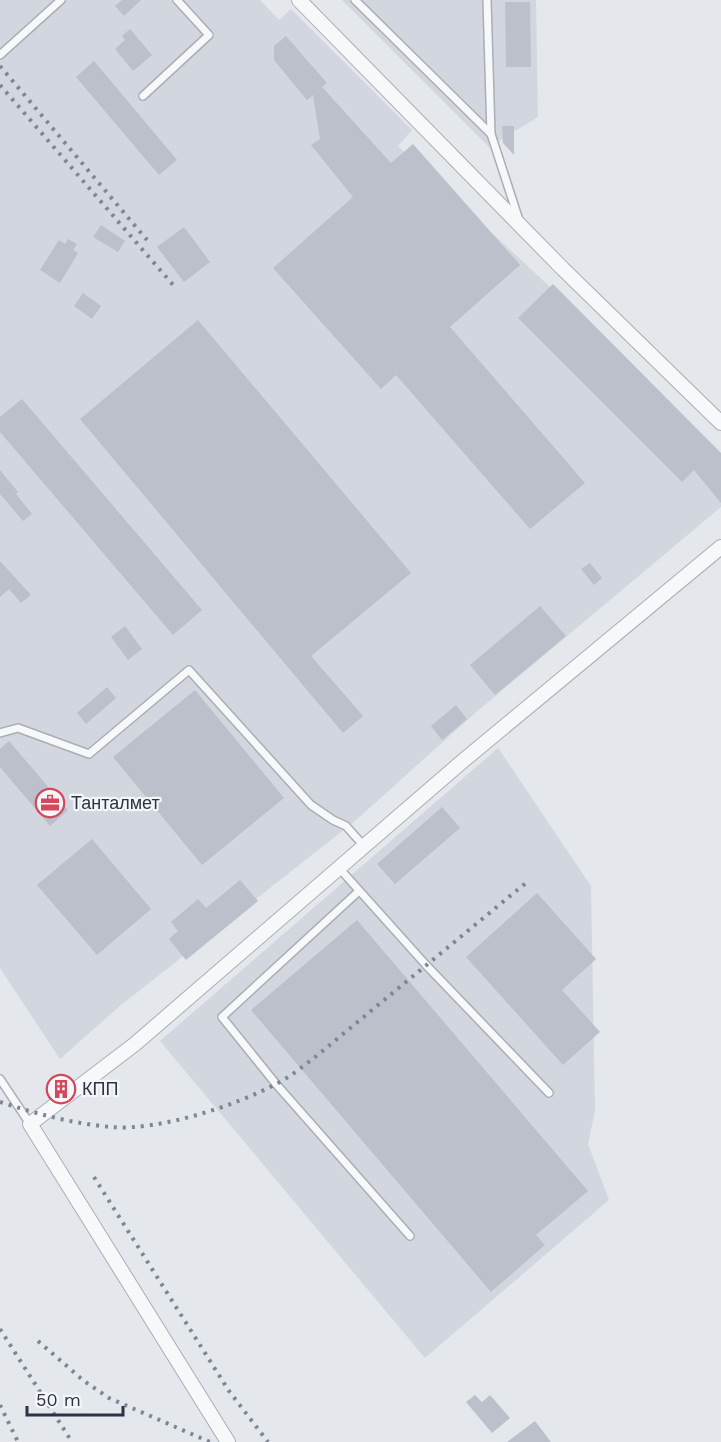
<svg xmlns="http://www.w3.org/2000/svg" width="721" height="1442" font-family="'Work Sans',sans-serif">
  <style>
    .built { fill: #d2d6de }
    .building { fill: #bbc0ca }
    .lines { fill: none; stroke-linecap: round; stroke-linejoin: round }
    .service-casing { stroke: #a9aeb7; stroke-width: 10 }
    .minor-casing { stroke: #a9aeb7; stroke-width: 16 }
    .service { stroke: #f7f8fa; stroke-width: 7 }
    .minor { stroke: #f7f8fa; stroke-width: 14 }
    .rail { stroke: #7d8696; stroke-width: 4; stroke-dasharray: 3 6; stroke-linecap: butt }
    .labels { text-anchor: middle; stroke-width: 4.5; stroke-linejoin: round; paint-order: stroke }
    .poi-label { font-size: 18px; fill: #2b3445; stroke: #f4f6f9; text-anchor: start }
  </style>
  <rect width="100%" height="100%" fill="#e4e7ec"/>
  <g class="built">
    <polygon points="0,0 260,0 279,20 291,9 412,130 398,146 547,284 721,458 721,507 474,714 355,821 121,1005 60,1059 0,968"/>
    <polygon points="342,0 536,0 538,117 489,147"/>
    <polygon points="498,748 591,886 595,1111 588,1144 609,1200 425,1358 160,1041"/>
  </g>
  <g class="building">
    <polygon points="122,0 141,0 124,16 115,6"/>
    <polygon points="505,2 530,2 531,67 506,67"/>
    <polygon points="130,29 152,55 133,71 115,49 125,40 122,36"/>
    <polygon points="286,36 327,83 322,87 391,163 413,144 520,265 450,327 585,483 530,529 396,375 381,389 273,268 353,197 311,145 320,139 313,95 307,100 274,60 274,46"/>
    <polygon points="94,61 177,160 159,175 76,77"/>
    <polygon points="502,126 514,126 514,155 503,143"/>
    <polygon points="101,225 125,241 118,252 93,237"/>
    <polygon points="184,227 210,262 184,282 157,247"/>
    <polygon points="68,239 77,244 73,250 78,253 60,283 40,270 59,240 65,244"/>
    <polygon points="553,284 721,453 721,503 694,470 682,482 518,318"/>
    <polygon points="83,293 101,306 92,319 74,306"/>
    <polygon points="198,320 411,573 311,656 363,716 343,733 80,419"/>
    <polygon points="22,399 202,610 173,635 0,432 0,417"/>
    <polygon points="0,470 18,492 16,494 32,514 23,521 0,494"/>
    <polygon points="0,561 31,595 21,603 9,589 0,597"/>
    <polygon points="590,563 602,578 594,585 581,569"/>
    <polygon points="540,606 566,636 495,695 470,665"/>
    <polygon points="125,626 142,649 128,660 111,637"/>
    <polygon points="107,687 116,698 86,724 77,713"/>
    <polygon points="195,690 284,798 202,865 113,757"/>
    <polygon points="456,705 467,719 442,740 431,726"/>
    <polygon points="9,741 68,810 50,826 0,767 0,749"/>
    <polygon points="442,807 460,828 395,884 377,864"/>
    <polygon points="92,839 151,909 97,955 37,885"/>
    <polygon points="240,880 258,901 186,960 169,939 178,931 171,922 198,899 206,908"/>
    <polygon points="537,893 596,959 562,990 600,1032 563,1065 466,957"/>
    <polygon points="357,920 588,1191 536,1235 545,1245 491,1292 251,1010"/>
    <polygon points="475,1395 482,1402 490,1395 510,1418 492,1433 466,1402"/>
    <polygon points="535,1421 551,1442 507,1442"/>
  </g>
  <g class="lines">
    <g class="service-casing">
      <g id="service">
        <polyline points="355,0 491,134 519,220"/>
        <polyline points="487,0 491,134"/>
        <polyline points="0,55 61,0"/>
        <polyline points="143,96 209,35 177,0"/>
        <polyline points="0,733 18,728 89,754 189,670 311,805 333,820 346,826 364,846"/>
        <polyline points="339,868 426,965 549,1093"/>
        <polyline points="359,891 222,1017 276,1084 410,1236"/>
        <polyline points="0,1079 30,1124"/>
      </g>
    </g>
    <g class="minor-casing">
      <g id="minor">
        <polyline points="299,0 563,269 721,423"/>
        <polyline points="228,1442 30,1124 135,1044 464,760 721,547"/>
      </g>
    </g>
    <use href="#service" class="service"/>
    <use href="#minor" class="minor"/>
    <g class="rail">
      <polyline points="0,66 147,240"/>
      <polyline points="0,85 174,286"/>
      <path d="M0,1102C37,1114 74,1124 112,1127C158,1131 235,1106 276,1084C290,1077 302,1067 314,1058L527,882"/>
      <polyline points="94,1177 229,1391 268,1442"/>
      <polyline points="0,1329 72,1442"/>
      <polyline points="38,1341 84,1381 109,1398 210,1442"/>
      <polyline points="0,1405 18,1442"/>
    </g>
  </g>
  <defs>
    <g id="office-ring" transform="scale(1.5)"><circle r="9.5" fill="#f4f6f9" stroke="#d1495b" stroke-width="1.5"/><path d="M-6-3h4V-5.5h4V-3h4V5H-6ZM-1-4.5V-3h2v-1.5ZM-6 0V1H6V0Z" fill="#d1495b"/></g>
    <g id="building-ring" transform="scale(1.5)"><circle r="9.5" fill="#f4f6f9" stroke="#d1495b" stroke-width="1.5"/><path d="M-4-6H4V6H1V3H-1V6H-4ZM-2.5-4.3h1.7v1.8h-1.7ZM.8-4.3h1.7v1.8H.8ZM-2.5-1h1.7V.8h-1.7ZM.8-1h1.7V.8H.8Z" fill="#d1495b"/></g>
  </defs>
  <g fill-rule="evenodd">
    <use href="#office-ring" x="50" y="803"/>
    <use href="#building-ring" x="61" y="1089"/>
  </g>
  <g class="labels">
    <g class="poi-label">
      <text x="71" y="809">Танталмет</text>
      <text x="82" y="1095">КПП</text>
    </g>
  </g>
  <path d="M27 1406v9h96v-9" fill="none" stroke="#2b3445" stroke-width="3"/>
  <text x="36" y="1406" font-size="18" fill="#2b3445" stroke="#f4f6f9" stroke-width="4.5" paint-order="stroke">50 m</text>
</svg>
